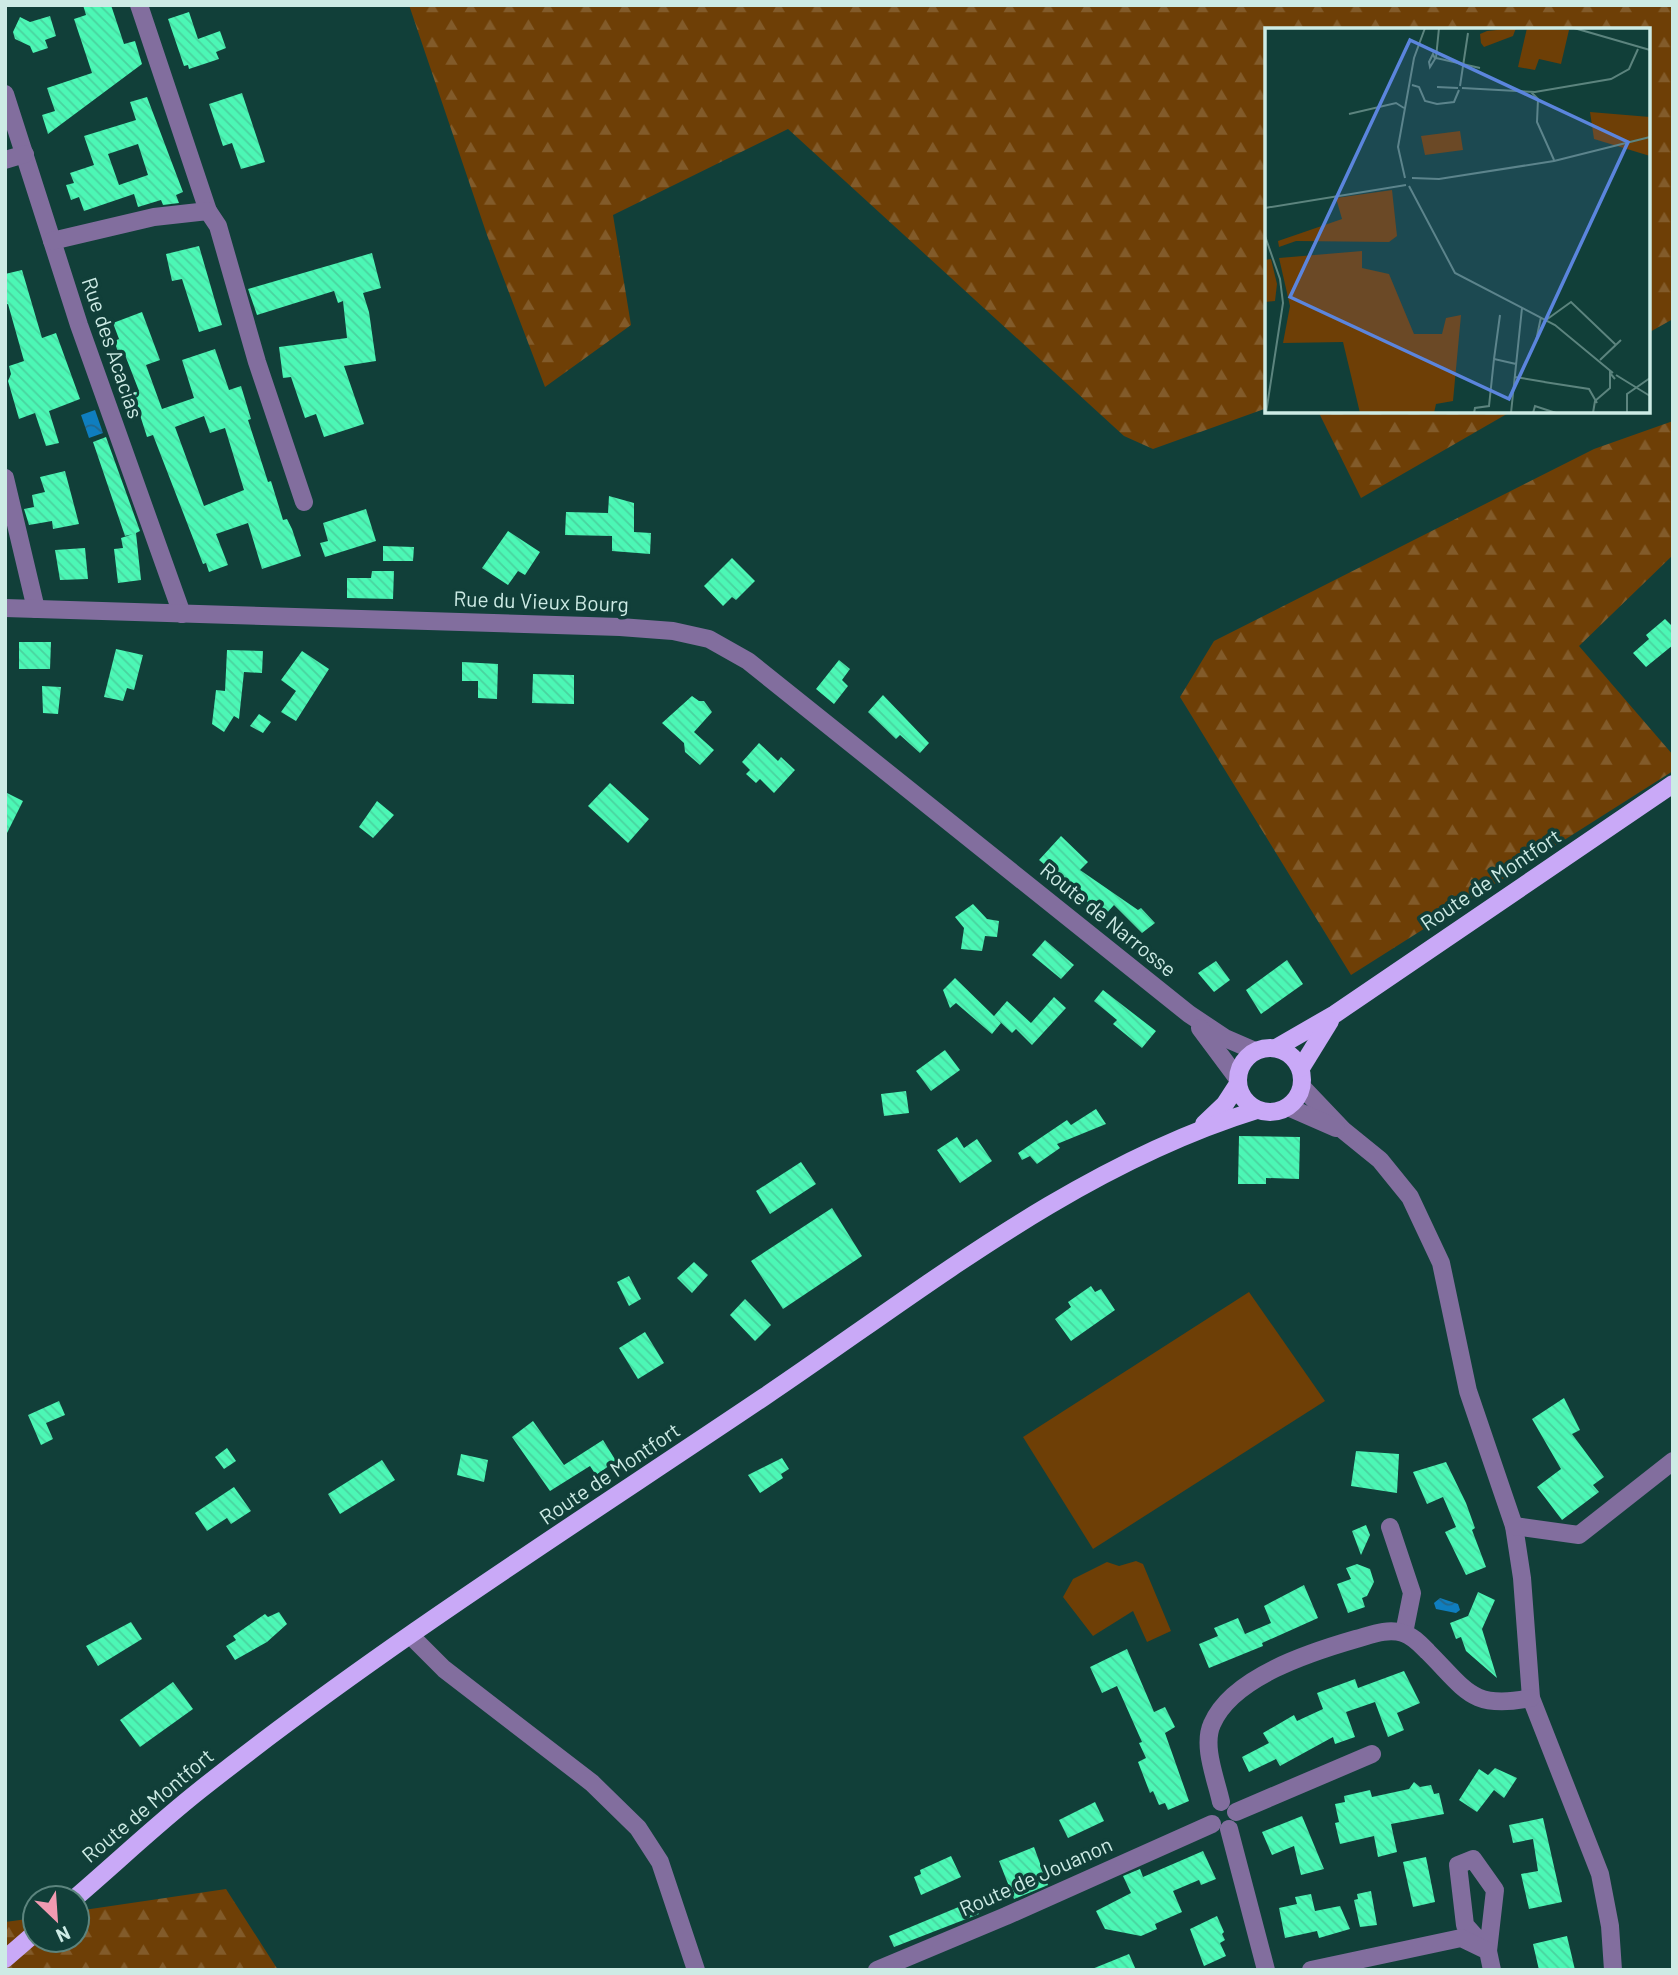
<svg xmlns="http://www.w3.org/2000/svg" width="1678" height="1975" font-family="Barlow,sans-serif">
  <style>
    .forest { fill: url(#forest-firs) }
    .park { fill: #6e3f06 }
    .water { fill: url(#water-waves) }
    .building { fill: url(#building-back-hatch); fill-rule: evenodd }
    .lines { fill: none; stroke-linecap: round; stroke-linejoin: round }
    .minor { stroke: #826e9e; stroke-width: 18 }
    .major { stroke: #c9a9f7; stroke-width: 18 }
    .labels { text-anchor: middle; stroke-width: 7; stroke-linejoin: round; paint-order: stroke }
    .street-label { font-size: 21px; fill: #cdebe5; stroke: #113f39 }
    .inset-road { fill: none; stroke: #5c847e; stroke-width: 2 }
    .view { fill: #5b85dd; fill-opacity: 0.15; stroke: #5b85dd; stroke-width: 3.5 }
    .inset-edge { fill: none; stroke: #cdebe5; stroke-width: 3.5 }
  </style>
  <defs>
    <pattern id="forest-firs" width="22" height="20" patternUnits="userSpaceOnUse" patternTransform="scale(1.75)"><rect width="22" height="20" fill="#6e3f06"/><path d="M5 1l3.5 6h-7zM16 11l3.5 6h-7z" fill="#825b2a"/></pattern>
    <pattern id="water-waves" width="16" height="10" patternUnits="userSpaceOnUse" patternTransform="scale(1.75)"><rect width="16" height="10" fill="#0f7ebf"/><path d="M0 5q4-4 8 0t8 0" fill="none" stroke="#22688e"/></pattern>
    <pattern id="building-back-hatch" width="6" height="6" patternUnits="userSpaceOnUse" patternTransform="scale(1.75)"><rect width="6" height="6" fill="#4cf7b5"/><path d="M-1 5l2 2M0 0l6 6M5-1l2 2" fill="none" stroke="#49d49f"/></pattern>
  </defs>
  <rect width="100%" height="100%" fill="#113f39"/>
  <g class="forest">
    <polygon points="409,5 1673,5 1673,319 1648,333 1648,30 1267,30 1267,408 1153,449 1124,436 788,129 613,215 631,325 545,387 487,235"/>
    <polygon points="1318,411 1512,411 1361,498"/>
    <polygon points="1673,421 1673,555 1579,646 1673,755 1673,771 1351,975 1180,697 1214,641 1594,449"/>
    <polygon points="226,1889 278,1970 5,1970 5,1922 35,1918 35,1940 77,1940 77,1911"/>
  </g>
  <g class="park">
    <polygon points="1249,1292 1325,1401 1093,1549 1023,1437"/>
    <polygon points="1136,1561 1143,1564 1171,1631 1147,1642 1133,1611 1093,1636 1063,1597 1073,1579 1107,1562 1119,1566"/>
  </g>
  <g class="water">
    <polygon points="95,410 103,433 89,438 81,415"/>
    <polygon points="1440,1598 1458,1604 1460,1610 1456,1613 1436,1609 1434,1603"/>
  </g>
  <g class="building">
    <polygon points="83,5 111,5 124,44 135,41 142,64 48,134 42,115 55,111 47,88 92,73 74,19 86,15"/>
    <polygon points="189,12 198,39 220,31 226,48 216,52 219,59 189,69 188,65 184,66 168,19"/>
    <polygon points="50,16 56,36 45,40 48,48 33,53 30,46 15,39 13,32 20,17 30,22"/>
    <polygon points="242,93 265,162 241,169 232,143 223,146 209,104"/>
    <path d="M147,97L183,192L176,195L179,203L163,205L161,200L138,207L134,194L84,211L79,197L71,200L66,185L74,183L70,173L94,165L84,136L136,120L130,102ZM138,144L148,175L119,185L108,154Z"/>
    <polygon points="199,246 222,325 199,332 182,279 172,281 166,254"/>
    <polygon points="372,253 381,288 363,293 369,312 376,361 344,366 364,424 324,437 316,414 305,418 291,377 283,378 279,347 347,338 343,301 338,303 334,291 257,315 248,289"/>
    <polygon points="22,270 42,338 56,333 80,399 49,411 59,443 46,446 35,413 19,419 8,381 11,374 9,366 24,361 8,304 5,305 5,274"/>
    <path d="M142,312L160,360L146,365L162,409L194,398L182,360L215,349L229,390L241,386L251,419L248,420L268,482L271,481L283,520L287,519L292,529L301,556L262,569L248,523L216,534L228,565L209,572L206,563L203,564L153,435L147,437L133,393L139,391L125,355L120,357L114,341L119,339L113,323ZM204,416L210,433L225,428L244,490L204,506L175,427Z"/>
    <polygon points="106,437 140,531 136,533 141,580 118,583 114,549 123,548 121,538 133,534 125,536 93,442"/>
    <polygon points="65,471 79,524 53,529 52,521 29,525 24,509 34,507 32,495 45,492 40,477"/>
    <polygon points="609,496 634,503 634,532 651,533 650,554 612,551 612,536 565,535 566,512 608,513"/>
    <polygon points="366,509 376,541 325,557 320,543 328,541 323,523"/>
    <polygon points="508,531 540,552 525,575 518,571 508,585 482,568"/>
    <polygon points="383,546 414,547 413,561 383,561"/>
    <polygon points="85,548 88,579 60,580 55,550"/>
    <polygon points="732,558 755,581 736,600 732,597 723,606 704,586"/>
    <polygon points="372,571 394,571 393,599 347,598 347,578 371,578"/>
    <polygon points="1665,619 1673,627 1673,645 1646,667 1633,653 1649,639 1646,635"/>
    <polygon points="19,642 51,642 50,669 19,669"/>
    <polygon points="116,649 143,655 134,690 127,688 123,701 104,697"/>
    <polygon points="227,650 263,651 262,673 244,672 239,719 234,716 224,732 212,724 216,690 225,691"/>
    <polygon points="302,651 329,669 296,721 281,712 296,691 281,680"/>
    <polygon points="839,660 850,669 842,680 848,686 834,704 816,689"/>
    <polygon points="462,662 498,664 497,699 478,698 478,681 462,681"/>
    <polygon points="533,674 574,675 574,704 532,703"/>
    <polygon points="42,686 61,687 58,714 43,713"/>
    <polygon points="883,695 929,743 920,753 900,735 896,739 868,712"/>
    <polygon points="692,696 699,701 704,701 712,712 694,732 714,750 700,765 685,752 684,743 662,723"/>
    <polygon points="259,714 271,722 263,733 250,726"/>
    <polygon points="759,743 778,761 781,757 795,770 774,793 760,779 756,783 746,774 750,770 742,762"/>
    <polygon points="610,783 649,819 628,843 588,806"/>
    <polygon points="5,792 23,801 5,837"/>
    <polygon points="377,801 394,815 373,838 359,827"/>
    <polygon points="1061,836 1088,862 1080,870 1138,910 1141,908 1155,923 1142,933 1114,905 1105,915 1059,882 1062,879 1039,860"/>
    <polygon points="973,904 987,919 999,921 997,937 985,936 982,951 961,949 964,928 955,917"/>
    <polygon points="1045,940 1074,965 1061,979 1032,955"/>
    <polygon points="1287,960 1303,984 1261,1014 1246,990"/>
    <polygon points="1216,961 1230,980 1214,992 1198,973"/>
    <polygon points="955,978 994,1016 1007,1001 1031,1023 1054,997 1066,1008 1032,1045 1016,1029 1012,1033 995,1017 1001,1023 992,1034 956,1003 950,1008 943,990"/>
    <polygon points="1103,990 1156,1031 1142,1048 1113,1024 1117,1020 1094,1001"/>
    <polygon points="945,1050 960,1070 931,1091 916,1071"/>
    <polygon points="906,1091 909,1113 884,1116 881,1094"/>
    <polygon points="1096,1109 1106,1124 1057,1144 1060,1148 1037,1164 1030,1156 1022,1160 1018,1153 1067,1120 1071,1125"/>
    <polygon points="1239,1136 1300,1137 1299,1179 1266,1178 1266,1184 1238,1184"/>
    <polygon points="957,1137 964,1148 977,1139 992,1161 960,1183 937,1150"/>
    <polygon points="801,1162 816,1184 770,1214 756,1191"/>
    <polygon points="832,1208 862,1256 783,1309 751,1261"/>
    <polygon points="694,1262 708,1275 692,1293 677,1278"/>
    <polygon points="629,1276 641,1299 629,1306 617,1282"/>
    <polygon points="1091,1286 1095,1292 1101,1289 1115,1310 1071,1341 1055,1319 1071,1307 1068,1302"/>
    <polygon points="745,1299 771,1325 755,1341 730,1315"/>
    <polygon points="645,1332 664,1363 638,1379 619,1348"/>
    <polygon points="1564,1398 1580,1430 1572,1434 1604,1477 1593,1485 1599,1492 1562,1520 1537,1487 1561,1469 1532,1419"/>
    <polygon points="59,1401 65,1415 46,1423 53,1439 41,1445 28,1415"/>
    <polygon points="533,1421 564,1465 603,1440 616,1461 596,1475 590,1466 550,1491 512,1437"/>
    <polygon points="227,1448 236,1461 224,1469 215,1457"/>
    <polygon points="1356,1451 1399,1454 1397,1493 1351,1486"/>
    <polygon points="461,1454 488,1460 484,1482 457,1475"/>
    <polygon points="782,1458 789,1469 781,1474 783,1478 760,1493 748,1475"/>
    <polygon points="382,1460 395,1480 340,1514 328,1494"/>
    <polygon points="1446,1462 1466,1503 1475,1528 1472,1530 1486,1567 1466,1575 1445,1532 1456,1527 1443,1497 1427,1504 1413,1472"/>
    <polygon points="234,1487 251,1511 231,1524 227,1518 207,1531 195,1513"/>
    <polygon points="1366,1525 1370,1535 1361,1555 1352,1531"/>
    <polygon points="1357,1564 1370,1569 1374,1582 1367,1596 1362,1598 1365,1607 1348,1613 1337,1584 1351,1579 1346,1568"/>
    <polygon points="1304,1585 1318,1618 1262,1643 1263,1646 1209,1668 1199,1644 1218,1636 1214,1628 1238,1618 1245,1634 1271,1623 1264,1606"/>
    <polygon points="1478,1592 1495,1600 1482,1629 1497,1678 1466,1651 1461,1637 1456,1639 1450,1623 1468,1616"/>
    <polygon points="279,1612 287,1624 267,1642 235,1660 226,1646 236,1640 233,1636 265,1614 268,1617"/>
    <polygon points="131,1622 142,1639 98,1666 86,1646"/>
    <polygon points="1127,1649 1154,1712 1165,1707 1175,1727 1165,1733 1189,1801 1168,1810 1165,1803 1159,1805 1153,1791 1150,1793 1138,1762 1146,1758 1139,1743 1142,1742 1117,1686 1102,1693 1090,1667"/>
    <polygon points="1404,1671 1420,1703 1397,1713 1404,1730 1388,1737 1375,1702 1346,1712 1355,1737 1335,1744 1333,1737 1280,1766 1276,1759 1249,1772 1242,1757 1269,1743 1263,1733 1294,1715 1297,1721 1323,1709 1317,1693 1355,1679 1358,1688"/>
    <polygon points="173,1682 193,1709 140,1747 120,1720"/>
    <polygon points="1495,1768 1517,1778 1504,1798 1494,1790 1477,1812 1459,1800 1479,1769 1488,1775"/>
    <polygon points="1414,1782 1420,1787 1431,1785 1434,1794 1439,1793 1444,1814 1391,1824 1397,1852 1378,1857 1374,1836 1340,1844 1335,1823 1339,1822 1335,1804 1345,1802 1344,1796 1370,1790 1372,1797 1409,1789"/>
    <polygon points="1095,1802 1104,1821 1068,1838 1059,1820"/>
    <polygon points="1302,1816 1324,1869 1301,1875 1294,1846 1272,1855 1262,1832"/>
    <polygon points="1543,1818 1562,1902 1529,1909 1521,1874 1538,1871 1533,1839 1513,1843 1509,1825"/>
    <polygon points="1034,1847 1048,1885 1014,1899 999,1861"/>
    <polygon points="1203,1851 1216,1879 1201,1885 1199,1880 1173,1891 1182,1912 1155,1924 1157,1929 1141,1936 1105,1929 1096,1911 1131,1893 1123,1876 1140,1869 1143,1877"/>
    <polygon points="951,1856 961,1877 921,1895 914,1877 921,1874 920,1870"/>
    <polygon points="1426,1857 1435,1902 1413,1907 1403,1862"/>
    <polygon points="1371,1891 1377,1925 1360,1927 1354,1900 1358,1899 1357,1894"/>
    <polygon points="1311,1894 1315,1911 1340,1906 1350,1929 1319,1938 1317,1931 1285,1938 1279,1908 1297,1904 1295,1897"/>
    <polygon points="973,1901 979,1914 894,1947 889,1936"/>
    <polygon points="1217,1916 1224,1932 1222,1934 1225,1940 1220,1943 1226,1956 1204,1966 1190,1929"/>
    <polygon points="1567,1936 1575,1970 1539,1970 1533,1944"/>
    <polygon points="1129,1954 1136,1970 1092,1970 1092,1969"/>
  </g>
  <g class="lines">
    <g class="minor">
      <polyline points="139,5 208,211"/>
      <polyline points="5,94 79,325 182,614"/>
      <polyline points="5,160 25,154"/>
      <polyline points="52,241 154,217 208,211 218,226 257,362 304,502"/>
      <polyline points="5,478 36,609"/>
      <polyline points="5,608 620,627 673,631 709,639 748,661 1189,1014 1225,1038 1255,1051"/>
      <polyline points="1200,1028 1238,1079"/>
      <polyline points="1302,1087 1343,1130 1380,1160 1410,1197 1441,1263 1468,1391 1514,1526 1522,1578 1531,1698 1600,1874 1610,1926 1613,1970"/>
      <polyline points="1288,1107 1336,1128"/>
      <polyline points="1514,1526 1579,1535 1673,1461"/>
      <polyline points="1390,1527 1412,1593 1404,1633"/>
      <polyline points="411,1636 444,1669 592,1783 638,1828 660,1862 696,1970"/>
      <path d="M1221,1802C1216,1779 1202,1746 1212,1724C1232,1677 1311,1652 1356,1639C1371,1635 1387,1628 1403,1633C1413,1636 1421,1645 1428,1652C1467,1691 1472,1710 1531,1698"/>
      <polyline points="1236,1812 1372,1754"/>
      <polyline points="1229,1829 1266,1970"/>
      <polygon points="1473,1859 1495,1890 1488,1951 1465,1925 1458,1865"/>
      <polyline points="877,1970 1006,1916 1212,1824"/>
      <polyline points="1311,1970 1461,1938 1488,1951 1492,1970"/>
    </g>
    <g class="major">
      <circle cx="1270" cy="1080" r="32"/>
      <polyline points="1276,1048 1335,1014 1673,784"/>
      <polyline points="1301,1068 1330,1021"/>
      <polyline points="1204,1124 1225,1104 1238,1084"/>
      <path d="M75,1898C117,1862 157,1824 200,1790C379,1648 574,1525 764,1397C920,1292 1075,1166 1257,1110"/>
      <polyline points="5,1959 35,1933"/>
    </g>
  </g>
  <g class="labels">
    <g class="street-label">
      <text transform="translate(112 348) rotate(71)" y="7">Rue des Acacias</text>
      <text transform="translate(541 602) rotate(2)" y="7">Rue du Vieux Bourg</text>
      <text transform="translate(1491 880) rotate(-34)" y="7">Route de Montfort</text>
      <text transform="translate(1108 920) rotate(39)" y="7">Route de Narrosse</text>
      <text transform="translate(610 1474) rotate(-34)" y="7">Route de Montfort</text>
      <text transform="translate(148 1806) rotate(-40)" y="7">Route de Montfort</text>
      <text transform="translate(1036 1877) rotate(-24)" y="7">Route de Jouanon</text>
    </g>
  </g>
  <g transform="translate(1265 28)">
    <rect width="385" height="385" fill="#113f39"/>
    <path d="M325,84L385,89V128L329,111ZM127,162L132,208L124,214L31,213L14,219L13,213L77,191L71,170ZM97,223V240L124,246L149,306H177L181,290L196,287L188,373L171,376L169,385H95L78,314L18,315L25,278L14,230ZM6,231L12,256L10,273L0,274V232Z" fill="#6e3f06"/>
    <path d="M251,0L248,8L219,19L216,15L215,6L222,3Z" fill="#6e3f06"/>
    <path d="M262,0L304,2L296,36L274,31L270,42L253,39ZM195,103L198,122L160,127L156,108Z" fill="#6e3f06"/>
    <path class="inset-road" d="M174,0L171,30L215,40M309,0L385,22M168,26L170,31L165,39L164,34ZM147,57L154,59L160,73L172,76L189,74L194,62M195,58L203,5M172,59L193,60M197,60L270,64L346,51L364,41L373,21M266,64L273,71L272,94L289,132M84,86L131,75L139,80M140,150L133,119L149,30L160,0M147,150L174,151L289,133L385,109M144,158L190,245L290,297L348,345M0,180L141,157M0,208L15,251L18,275L1,385M235,287L229,331L251,336M281,292L306,274L351,317M271,313L276,289M335,332L356,312M351,347L385,368M250,349L280,354M279,354L324,361L332,375M209,385L210,380L224,378L229,331M246,385L257,280M268,385L270,378L291,385M328,385L330,373L345,360V345L350,351M362,385V366L385,350"/>
    <path class="view" d="M145,12L363,114L244,371L25,269Z"/>
    <rect width="385" height="385" class="inset-edge"/>
  </g>
  <rect width="1678" height="1975" fill="none" stroke="#cdebe5" stroke-width="14"/>
  <g transform="translate(56 1919) rotate(155)"><circle r="33" fill="#113f39" stroke="#5c847e" stroke-width="2"/>
  <path d="M0-5L12 26L0 18L-12 26Z" fill="#f19ab1"/>
  <text y="-10" font-size="19" font-weight="bold" text-anchor="middle" fill="#cdebe5">N</text>
  </g>
</svg>
